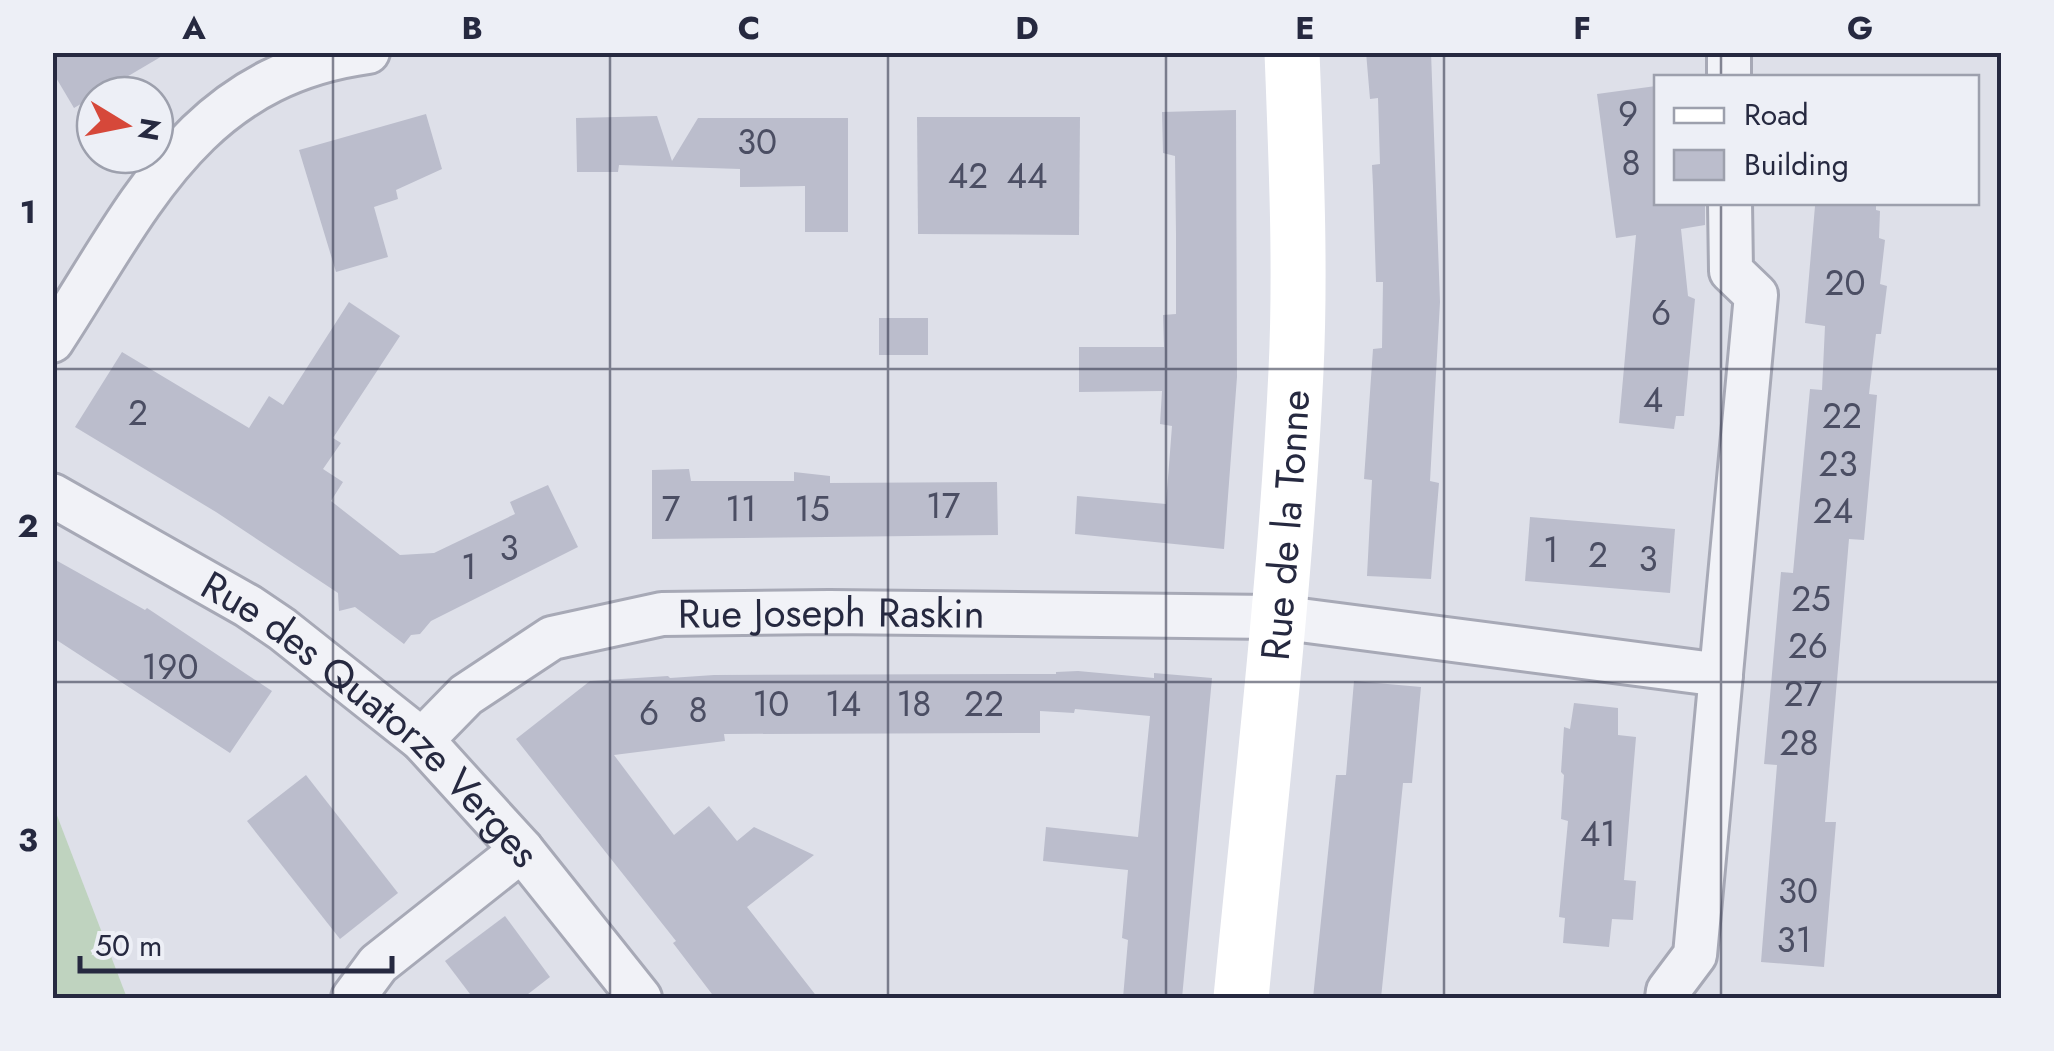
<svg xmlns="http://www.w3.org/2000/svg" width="2054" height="1051" font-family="Jost,sans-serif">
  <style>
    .green { fill: #bfd3bf }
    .building { fill: #bbbdcc }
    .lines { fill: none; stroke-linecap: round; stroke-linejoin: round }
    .street-casing { stroke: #a7a9b6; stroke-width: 48 }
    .street { stroke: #f1f2f7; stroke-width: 42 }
    .secondary { stroke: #fff; stroke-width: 55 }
    .grid { fill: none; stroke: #262940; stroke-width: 2.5; stroke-opacity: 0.55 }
    .labels { text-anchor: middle; stroke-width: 10; stroke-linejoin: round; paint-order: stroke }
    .number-label { font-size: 35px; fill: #4b4e63 }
    .street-label { font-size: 40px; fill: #262940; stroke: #edeff6 }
    .neatline { fill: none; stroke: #262940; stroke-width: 4 }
    .grid-label { font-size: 32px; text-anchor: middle; font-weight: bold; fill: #262940 }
  </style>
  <rect width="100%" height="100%" fill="#dee0e9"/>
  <polygon class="green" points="53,805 127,998 53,998"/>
  <g class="building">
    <polygon points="52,52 169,52 74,108 52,71"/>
    <polygon points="1366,52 1431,52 1440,302 1430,481 1439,483 1431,579 1367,576 1372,480 1364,479 1373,349 1382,348 1383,282 1376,282 1373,186 1372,165 1380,164 1378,98 1370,99"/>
    <polygon points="1656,86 1656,202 1705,202 1705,225 1681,229 1688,296 1695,299 1684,416 1676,416 1674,429 1619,423 1636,235 1616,238 1597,94"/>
    <polygon points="1236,110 1237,377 1224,549 1075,534 1077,496 1166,504 1172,426 1160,424 1162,391 1079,392 1079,347 1164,347 1163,315 1176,314 1176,234 1175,156 1163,153 1162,112"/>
    <polygon points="426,114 442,169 396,190 398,199 374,207 388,257 336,272 299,150"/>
    <polygon points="657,116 672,161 698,118 848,118 848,232 805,232 805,186 740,187 740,169 619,165 618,172 577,172 576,118"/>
    <polygon points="917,117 1080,117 1079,235 918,234"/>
    <polygon points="1825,202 1876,202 1876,210 1880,211 1879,238 1885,240 1880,284 1887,286 1881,334 1876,334 1869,394 1877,395 1864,540 1849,539 1825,822 1836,822 1824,967 1761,962 1777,765 1764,764 1781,572 1793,573 1810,389 1822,390 1825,326 1805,323 1815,206 1824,206"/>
    <polygon points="349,302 400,336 333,438 341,443 323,469 343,482 331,501 400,555 434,553 515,514 510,502 548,485 578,547 431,621 420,634 411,635 404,644 355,607 339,611 338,593 216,512 75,427 122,352 249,428 269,396 283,405"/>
    <rect x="879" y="318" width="49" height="37"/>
    <polygon points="689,469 691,481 794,481 794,472 830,476 830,483 997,482 998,535 652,539 652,470"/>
    <polygon points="1530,517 1675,529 1670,593 1525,581"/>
    <polygon points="52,558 145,610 147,608 272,691 230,753 52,637"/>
    <polygon points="1078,671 1154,678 1154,673 1212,678 1182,998 1123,998 1128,940 1122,938 1128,870 1043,861 1046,827 1138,837 1150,716 1075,709 1074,713 1040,711 1040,733 724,734 725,741 614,755 674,835 709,806 737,841 754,827 814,855 747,907 818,998 715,998 673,943 676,941 516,739 590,681 668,676 670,678 714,675 1056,674 1056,672"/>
    <polygon points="1354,681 1421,687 1412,783 1403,783 1381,998 1313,998 1336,775 1346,775"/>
    <polygon points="1574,703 1618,708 1618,735 1636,737 1624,880 1636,881 1633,920 1612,919 1609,947 1563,943 1565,918 1559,917 1568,821 1561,819 1564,775 1561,772 1564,727 1570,729"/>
    <polygon points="306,775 398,893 340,939 247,821"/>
    <polygon points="505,916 550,977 523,998 473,998 445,961"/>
  </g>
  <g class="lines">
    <g class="street-casing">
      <g id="street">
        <polyline points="1729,52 1729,78"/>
        <path d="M52,341C139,208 193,76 368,52"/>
        <path id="s1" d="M52,495L248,606L282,629L422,740L522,850L640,998"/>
        <path id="s2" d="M422,740L466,695L552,638L662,614L829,612L1277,617L1721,675"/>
        <polyline points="353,998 378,964 522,850"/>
        <polyline points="1667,998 1668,991 1695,955 1756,295 1731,271 1730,202"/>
      </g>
    </g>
    <use href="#street" class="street"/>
    <path class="secondary" id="s3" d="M1241,998C1261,790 1286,581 1296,371C1301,265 1296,158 1292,52"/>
  </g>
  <path class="grid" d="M333,52V998M610,52V998M888,52V998M1166,52V998M1444,52V998M1721,52V78M1721,202V998M52,369H2002M52,682H2002"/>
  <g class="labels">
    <g class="number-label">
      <text x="1628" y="126">9</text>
      <text x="757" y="154">30</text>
      <text x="1631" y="175">8</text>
      <text x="968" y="188">42</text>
      <text x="1027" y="188">44</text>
      <text x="1845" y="295">20</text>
      <text x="1661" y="325">6</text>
      <text x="1653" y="412">4</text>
      <text x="138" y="425">2</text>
      <text x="1842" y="428">22</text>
      <text x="1838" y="476">23</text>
      <text x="943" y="518">17</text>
      <text x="671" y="521">7</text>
      <text x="741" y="521">11</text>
      <text x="812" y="521">15</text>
      <text x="1833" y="523">24</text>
      <text x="509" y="560">3</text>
      <text x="1551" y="562">1</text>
      <text x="1598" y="567">2</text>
      <text x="1648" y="571">3</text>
      <text x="469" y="579">1</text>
      <text x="1811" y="611">25</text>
      <text x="1808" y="658">26</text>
      <text x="170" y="679">190</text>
      <text x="1803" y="706">27</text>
      <text x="771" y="716">10</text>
      <text x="843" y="716">14</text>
      <text x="914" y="716">18</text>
      <text x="984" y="716">22</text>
      <text x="698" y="722">8</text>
      <text x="649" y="725">6</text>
      <text x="1799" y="755">28</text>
      <text x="1598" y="846">41</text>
      <text x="1798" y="903">30</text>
      <text x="1794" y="952">31</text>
    </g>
    <g class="street-label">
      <text dy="14" stroke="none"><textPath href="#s3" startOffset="475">Rue de la Tonne</textPath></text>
      <text dy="14" stroke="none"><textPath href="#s2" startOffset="448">Rue Joseph Raskin</textPath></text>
      <text dy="14" stroke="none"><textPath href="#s1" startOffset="392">Rue des Quatorze Verges</textPath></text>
    </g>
  </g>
  <rect width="2054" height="1051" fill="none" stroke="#edeff6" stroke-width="110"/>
  <rect x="1654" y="75" width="325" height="130" fill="#edeff6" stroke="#9da0ad" stroke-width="2.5"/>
  <rect x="1674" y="108" width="50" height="15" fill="#ffffff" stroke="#9da0ad" stroke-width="2.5"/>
  <text x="1744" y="125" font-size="30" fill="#262940">Road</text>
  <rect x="1674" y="150" width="50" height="30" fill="#bbbdcc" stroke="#9da0ad" stroke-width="2.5"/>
  <text x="1744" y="175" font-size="30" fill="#262940">Building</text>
  <g transform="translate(125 125) rotate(100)"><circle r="48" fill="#edeff6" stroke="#9da0ad" stroke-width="2.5"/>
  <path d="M0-8L18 38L0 25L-18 38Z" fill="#d6483a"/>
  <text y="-15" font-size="28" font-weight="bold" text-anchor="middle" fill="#262940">N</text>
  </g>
  <path d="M80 956v15h312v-15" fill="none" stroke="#262940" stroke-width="5"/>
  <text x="95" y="956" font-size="30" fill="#262940" stroke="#edeff6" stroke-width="8" paint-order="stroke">50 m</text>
  <rect x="55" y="55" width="1944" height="941" class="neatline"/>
  <g class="grid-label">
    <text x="194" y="39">A</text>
    <text x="472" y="39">B</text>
    <text x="749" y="39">C</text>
    <text x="1027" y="39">D</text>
    <text x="1305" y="39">E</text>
    <text x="1582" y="39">F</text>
    <text x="1860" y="39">G</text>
    <text x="28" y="223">1</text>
    <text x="28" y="537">2</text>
    <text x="28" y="851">3</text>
  </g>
</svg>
